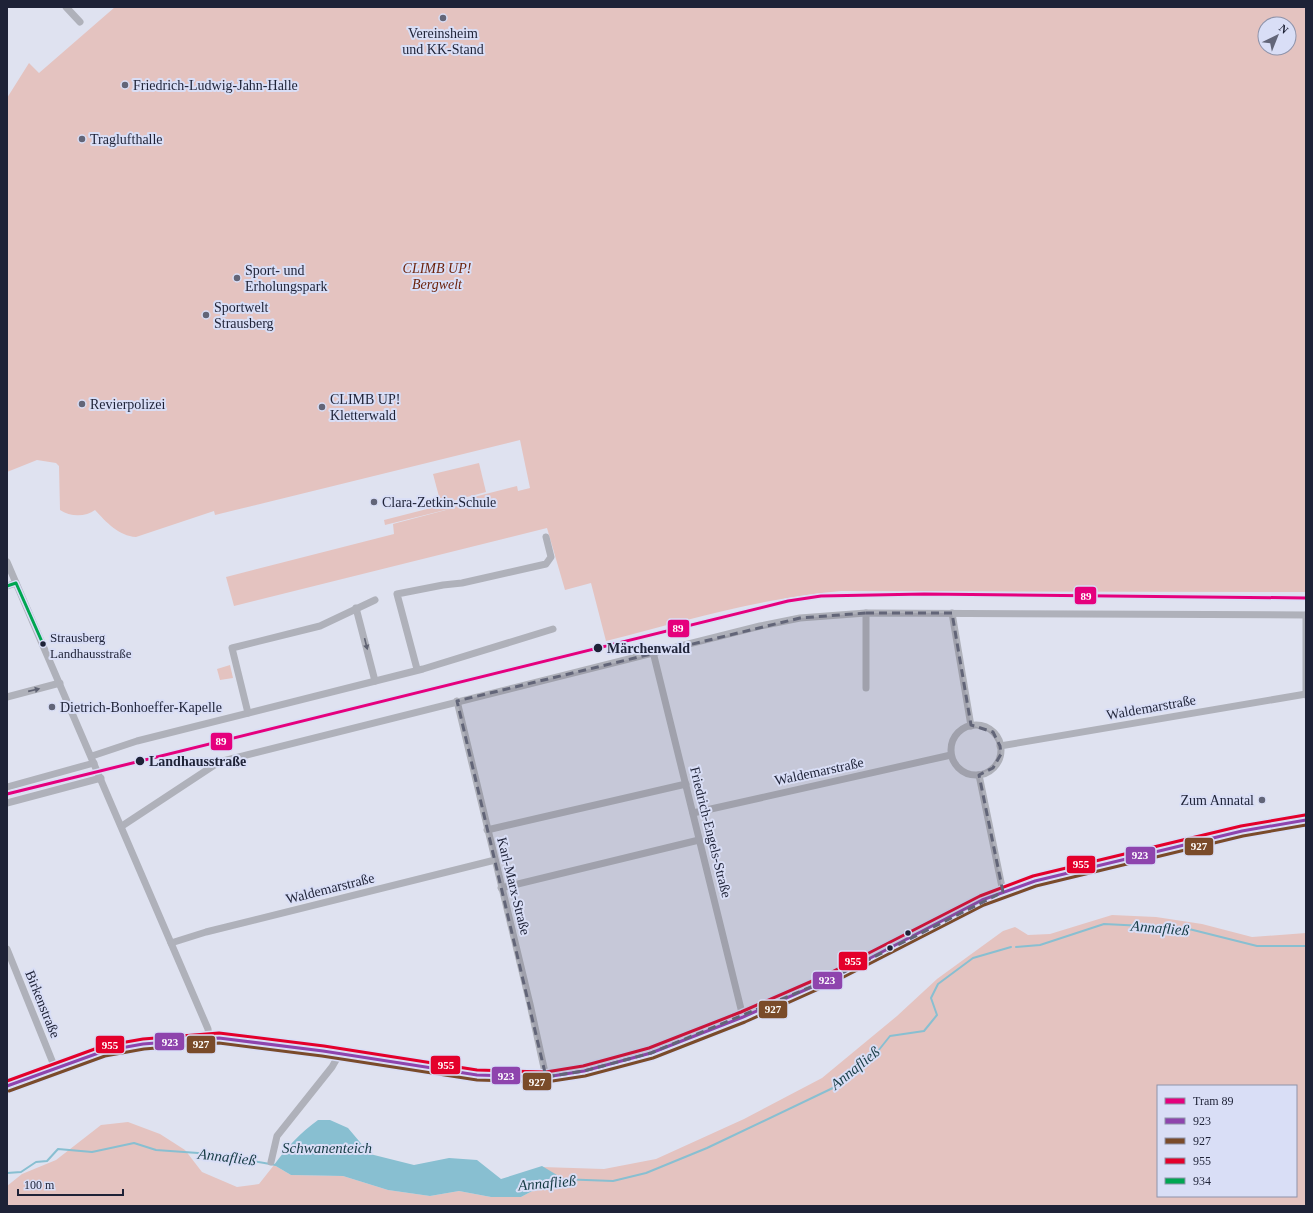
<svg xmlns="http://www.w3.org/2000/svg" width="1313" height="1213" font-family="'Times New Roman',serif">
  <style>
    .green { fill: #e4c3c0; fill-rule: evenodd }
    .water { fill: #88bfd1 }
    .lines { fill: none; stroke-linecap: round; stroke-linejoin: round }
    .stream { stroke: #88bfd1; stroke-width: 2 }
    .minor { stroke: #afb1ba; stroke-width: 7 }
    .major { stroke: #9ea1ac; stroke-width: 9 }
    .bus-1-casing { stroke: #d9def6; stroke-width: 6 }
    .bus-2-casing { stroke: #d9def6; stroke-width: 6 }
    .bus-3-casing { stroke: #d9def6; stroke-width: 6 }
    .bus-4-casing { stroke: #d9def6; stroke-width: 6 }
    .bus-1 { stroke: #8e44ad; stroke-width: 3 }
    .bus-2 { stroke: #7a4b2a; stroke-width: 3 }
    .bus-3 { stroke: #e4002b; stroke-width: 3 }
    .bus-4 { stroke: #00a651; stroke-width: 3 }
    .tram-1-casing { stroke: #d9def6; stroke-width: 6 }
    .tram-1 { stroke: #e5007d; stroke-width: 3 }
    .oneway { fill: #5f6272 }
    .marked { fill: #626578; fill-opacity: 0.2; stroke: #626578; stroke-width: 3; stroke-dasharray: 8 5; stroke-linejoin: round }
    .poi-dot { fill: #626578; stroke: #d9def6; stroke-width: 1.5 }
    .bus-dot { fill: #1e2237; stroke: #d9def6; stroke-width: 1.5 }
    .labels { text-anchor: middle; stroke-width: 4; stroke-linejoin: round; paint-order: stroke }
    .bus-label { font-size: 13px; fill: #1e2237; stroke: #d9def6; text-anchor: start }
    .poi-label { font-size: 14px; fill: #1e2237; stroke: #d9def6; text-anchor: start }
    .park-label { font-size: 14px; font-style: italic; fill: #6a1f08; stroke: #d9def6 }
    .stop-label { font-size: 14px; font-weight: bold; fill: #1e2237; stroke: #d9def6; text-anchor: start }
    .street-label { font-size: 14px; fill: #1e2237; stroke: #d9def6 }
    .water-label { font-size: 15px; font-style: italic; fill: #163b44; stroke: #d9def6 }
    .line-badge { stroke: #d9def6; stroke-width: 1.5 }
    .badge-label { font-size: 11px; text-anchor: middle; font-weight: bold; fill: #fff }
  </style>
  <rect width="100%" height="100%" fill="#dfe2f0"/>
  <g class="green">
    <path d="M115,7H1306V592L841,591C761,598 684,621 606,641L591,583L565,590L547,528L234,606L226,577L394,534L393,524L461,506L385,525L384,520L517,486L518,491L530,488L520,440L215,515L214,511L136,537C119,536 106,522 95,510C86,517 70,517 60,510L59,466L56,463L37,460L7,472V98L29,63L39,73ZM1265,24H1289V48H1265Z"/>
    <polygon points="479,463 486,492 441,504 433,474"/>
    <polygon points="230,665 233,678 220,680 217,669"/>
    <path d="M1112,915L1156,917L1202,924L1252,937L1306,933V1206H7V1186L22,1174L56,1160L101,1125L128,1122L160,1134L185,1150L202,1172L237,1187L259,1184L274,1165L291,1175L343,1176L388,1190L430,1196L459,1191L491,1197H521L536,1189L558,1184L561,1178L542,1167L604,1169L656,1159L744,1119L822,1078L897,1016L937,979L1003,931L1015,927L1028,935L1050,934ZM1158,1086H1296V1196H1158Z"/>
  </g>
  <path class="water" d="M318,1120H330L348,1128L370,1154L414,1165L449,1158L477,1160L501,1179L542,1166L562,1178L559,1183L536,1189L521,1197H491L459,1191L430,1196L388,1190L343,1176L291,1175L274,1165C287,1147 300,1133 318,1120Z"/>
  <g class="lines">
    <g class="stream">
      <polyline points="1016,947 1040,945 1104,924 1185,928 1257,946 1306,946"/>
      <polyline points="7,1173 21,1172 36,1162 47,1161 58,1149 92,1152 134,1143 156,1150 212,1154 276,1165"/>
      <polyline points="559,1179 613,1181 646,1173 707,1148 837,1086 874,1056 890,1036 924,1031 937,1015 931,998 938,984 973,958 1011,947"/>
    </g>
    <g class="minor">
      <polyline points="66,7 80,22"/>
      <polyline points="7,562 208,1029 209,1038"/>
      <polyline points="7,586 16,583"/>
      <polyline points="356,608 375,681"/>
      <polyline points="952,613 971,726"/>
      <polyline points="1306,615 1306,695"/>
      <polyline points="653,652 743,1017"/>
      <polyline points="417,669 397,594 443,585 462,583 546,564 551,557 546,537"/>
      <polyline points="866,688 866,613"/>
      <polyline points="7,697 60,683"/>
      <polyline points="457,701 530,1004 546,1077"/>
      <polyline points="248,713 232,648 320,626 375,600"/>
      <circle cx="976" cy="750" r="25"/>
      <polyline points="1000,746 1306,694"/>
      <polyline points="92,756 137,741 423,669 553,629"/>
      <polyline points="979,775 1003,892"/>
      <polyline points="7,787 94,763"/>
      <polyline points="7,803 101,778"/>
      <polyline points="693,813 951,755"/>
      <polyline points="122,826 219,762 760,626 800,618 866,613 1306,615"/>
      <polyline points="487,830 686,784"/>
      <polyline points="501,888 699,840"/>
      <polyline points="171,943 206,932 495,860"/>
      <polyline points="7,949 55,1068"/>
      <polyline points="271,1162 277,1136 332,1067 340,1053"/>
    </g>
    <polyline class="major" points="7,1086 104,1051 143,1044 219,1038 323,1051 477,1075 546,1077 584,1071 651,1053 743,1017 828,980 982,900 1035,881 1242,831 1306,820"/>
    <g class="bus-1-casing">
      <polyline id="bus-1" points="7,1086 104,1051 143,1044 219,1038 323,1051 477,1075 546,1077 584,1071 651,1053 743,1017 828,980 982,900 1035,881 1242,831 1306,820"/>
    </g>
    <g class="bus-2-casing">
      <polyline id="bus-2" points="9,1091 105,1056 144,1049 219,1043 322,1056 477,1080 546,1082 585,1076 653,1058 745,1022 830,984 984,905 1036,886 1243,836 1306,825"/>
    </g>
    <g class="bus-3-casing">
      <polyline id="bus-3" points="7,1081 103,1046 143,1039 219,1033 324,1046 477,1070 546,1072 583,1066 649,1048 741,1012 826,975 980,896 1033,876 1241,826 1305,815"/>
    </g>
    <g class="bus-4-casing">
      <polyline id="bus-4" points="7,586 16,583 43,644"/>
    </g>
    <use href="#bus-1" class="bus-1"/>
    <use href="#bus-2" class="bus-2"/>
    <use href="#bus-3" class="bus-3"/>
    <use href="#bus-4" class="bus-4"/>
    <g class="tram-1-casing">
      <polyline id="tram-1" points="7,794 788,601 821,596 924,594 1306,598"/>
    </g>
    <use href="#tram-1" class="tram-1"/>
  </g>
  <defs><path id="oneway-solid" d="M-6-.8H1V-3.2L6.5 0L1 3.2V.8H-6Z"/></defs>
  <g class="oneway">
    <use href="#oneway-solid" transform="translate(366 644) rotate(76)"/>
    <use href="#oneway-solid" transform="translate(34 690) rotate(-13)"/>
  </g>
  <path class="marked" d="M866,613H952L971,725L993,732L1000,746L1001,754L993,768L979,775L1003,892L828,980L651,1053L584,1071L546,1077L457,701L800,618Z"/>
  <g class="poi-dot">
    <circle cx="443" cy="18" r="4"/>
    <circle cx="125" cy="85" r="4"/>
    <circle cx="82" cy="139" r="4"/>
    <circle cx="237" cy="278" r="4"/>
    <circle cx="206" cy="315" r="4"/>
    <circle cx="82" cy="404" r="4"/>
    <circle cx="322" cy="407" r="4"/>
    <circle cx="374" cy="502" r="4"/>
    <circle cx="52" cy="707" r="4"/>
    <circle cx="1262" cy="800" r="4"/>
  </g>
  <g class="bus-dot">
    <circle cx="43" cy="644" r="3.5"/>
    <circle cx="598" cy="648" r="5"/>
    <circle cx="140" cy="761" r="5"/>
    <circle cx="908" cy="933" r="3.5"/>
    <circle cx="890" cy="948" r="3.5"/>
  </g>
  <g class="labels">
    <g class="bus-label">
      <text x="50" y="642">Strausberg<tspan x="50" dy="16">Landhausstraße</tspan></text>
    </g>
    <g class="poi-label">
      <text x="443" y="38" text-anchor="middle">Vereinsheim<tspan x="443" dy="16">und KK-Stand</tspan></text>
      <text x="133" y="90">Friedrich-Ludwig-Jahn-Halle</text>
      <text x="90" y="144">Traglufthalle</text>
      <text x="245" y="275">Sport- und<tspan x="245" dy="16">Erholungspark</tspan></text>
      <text x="214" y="312">Sportwelt<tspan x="214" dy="16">Strausberg</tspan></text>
      <text x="330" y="404">CLIMB UP!<tspan x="330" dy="16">Kletterwald</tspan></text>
      <text x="90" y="409">Revierpolizei</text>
      <text x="382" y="507">Clara-Zetkin-Schule</text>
      <text x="60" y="712">Dietrich-Bonhoeffer-Kapelle</text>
      <text x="1254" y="805" text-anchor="end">Zum Annatal</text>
    </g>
    <g class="park-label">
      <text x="437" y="273">CLIMB UP!<tspan x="437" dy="16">Bergwelt</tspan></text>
    </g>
    <g class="stop-label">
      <text x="607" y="653">Märchenwald</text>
      <text x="149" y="766">Landhausstraße</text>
    </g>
    <g class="street-label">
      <text transform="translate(1151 707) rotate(-10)" y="5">Waldemarstraße</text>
      <text transform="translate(819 771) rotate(-12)" y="5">Waldemarstraße</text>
      <text transform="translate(711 832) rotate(76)" y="5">Friedrich-Engels-Straße</text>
      <text transform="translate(514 886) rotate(76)" y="5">Karl-Marx-Straße</text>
      <text transform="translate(330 888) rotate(-14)" y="5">Waldemarstraße</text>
      <text transform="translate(43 1004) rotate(68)" y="5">Birkenstraße</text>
    </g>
    <g class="water-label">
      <text transform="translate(1160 928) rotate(5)" y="5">Annafließ</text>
      <text transform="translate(855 1068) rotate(-39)" y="5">Annafließ</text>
      <text x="327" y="1153">Schwanenteich</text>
      <text transform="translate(227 1157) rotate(7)" y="5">Annafließ</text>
      <text transform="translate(547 1183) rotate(-5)" y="5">Annafließ</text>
    </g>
  </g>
  <g class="line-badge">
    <rect x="1074" y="586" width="23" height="19" rx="4" fill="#e5007d"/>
    <rect x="667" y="619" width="23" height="19" rx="4" fill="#e5007d"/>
    <rect x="210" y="732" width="23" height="19" rx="4" fill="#e5007d"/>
    <rect x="1184" y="837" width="30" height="19" rx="4" fill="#7a4b2a"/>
    <rect x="1125" y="846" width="31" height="19" rx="4" fill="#8e44ad"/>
    <rect x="1066" y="855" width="30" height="19" rx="4" fill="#e4002b"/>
    <rect x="838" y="951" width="30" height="20" rx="4" fill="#e4002b"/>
    <rect x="812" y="971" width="31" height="19" rx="4" fill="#8e44ad"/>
    <rect x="758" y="1000" width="30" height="19" rx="4" fill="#7a4b2a"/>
    <rect x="154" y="1032" width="31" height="19" rx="4" fill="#8e44ad"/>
    <rect x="186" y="1035" width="30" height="19" rx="4" fill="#7a4b2a"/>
    <rect x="95" y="1035" width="30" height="19" rx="4" fill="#e4002b"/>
    <rect x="430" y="1055" width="31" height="20" rx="4" fill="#e4002b"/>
    <rect x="491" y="1066" width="30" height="19" rx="4" fill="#8e44ad"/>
    <rect x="522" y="1072" width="30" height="19" rx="4" fill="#7a4b2a"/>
  </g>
  <g class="badge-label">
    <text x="1086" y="600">89</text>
    <text x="678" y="632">89</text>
    <text x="221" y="745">89</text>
    <text x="1199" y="850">927</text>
    <text x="1140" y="859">923</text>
    <text x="1081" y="868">955</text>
    <text x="853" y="965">955</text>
    <text x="827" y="984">923</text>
    <text x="773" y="1013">927</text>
    <text x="170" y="1046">923</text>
    <text x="201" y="1048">927</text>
    <text x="110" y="1049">955</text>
    <text x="446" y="1069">955</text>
    <text x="506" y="1080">923</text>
    <text x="537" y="1086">927</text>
  </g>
  <rect width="1313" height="1213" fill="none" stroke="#1e2237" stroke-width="16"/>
  <rect x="1157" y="1085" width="140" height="112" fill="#d9def6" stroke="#8e93aa"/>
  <rect x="1165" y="1098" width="20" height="6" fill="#e5007d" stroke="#8e93aa"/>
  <text x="1193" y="1105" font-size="12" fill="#1e2237">Tram 89</text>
  <rect x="1165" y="1118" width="20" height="6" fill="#8e44ad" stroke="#8e93aa"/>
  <text x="1193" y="1125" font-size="12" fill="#1e2237">923</text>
  <rect x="1165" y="1138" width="20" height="6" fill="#7a4b2a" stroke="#8e93aa"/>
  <text x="1193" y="1145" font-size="12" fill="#1e2237">927</text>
  <rect x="1165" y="1158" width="20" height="6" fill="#e4002b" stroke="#8e93aa"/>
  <text x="1193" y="1165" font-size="12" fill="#1e2237">955</text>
  <rect x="1165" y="1178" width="20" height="6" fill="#00a651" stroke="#8e93aa"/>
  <text x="1193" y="1185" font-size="12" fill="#1e2237">934</text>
  <g transform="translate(1277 36) rotate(43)"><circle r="19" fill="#d9def6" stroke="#8e93aa"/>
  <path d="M0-3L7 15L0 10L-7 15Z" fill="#626578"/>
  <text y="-6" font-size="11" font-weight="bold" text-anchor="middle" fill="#1e2237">N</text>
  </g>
  <path d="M18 1189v6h105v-6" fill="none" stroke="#1e2237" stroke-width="2"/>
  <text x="24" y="1189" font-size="12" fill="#1e2237" stroke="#d9def6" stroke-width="3" paint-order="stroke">100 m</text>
</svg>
